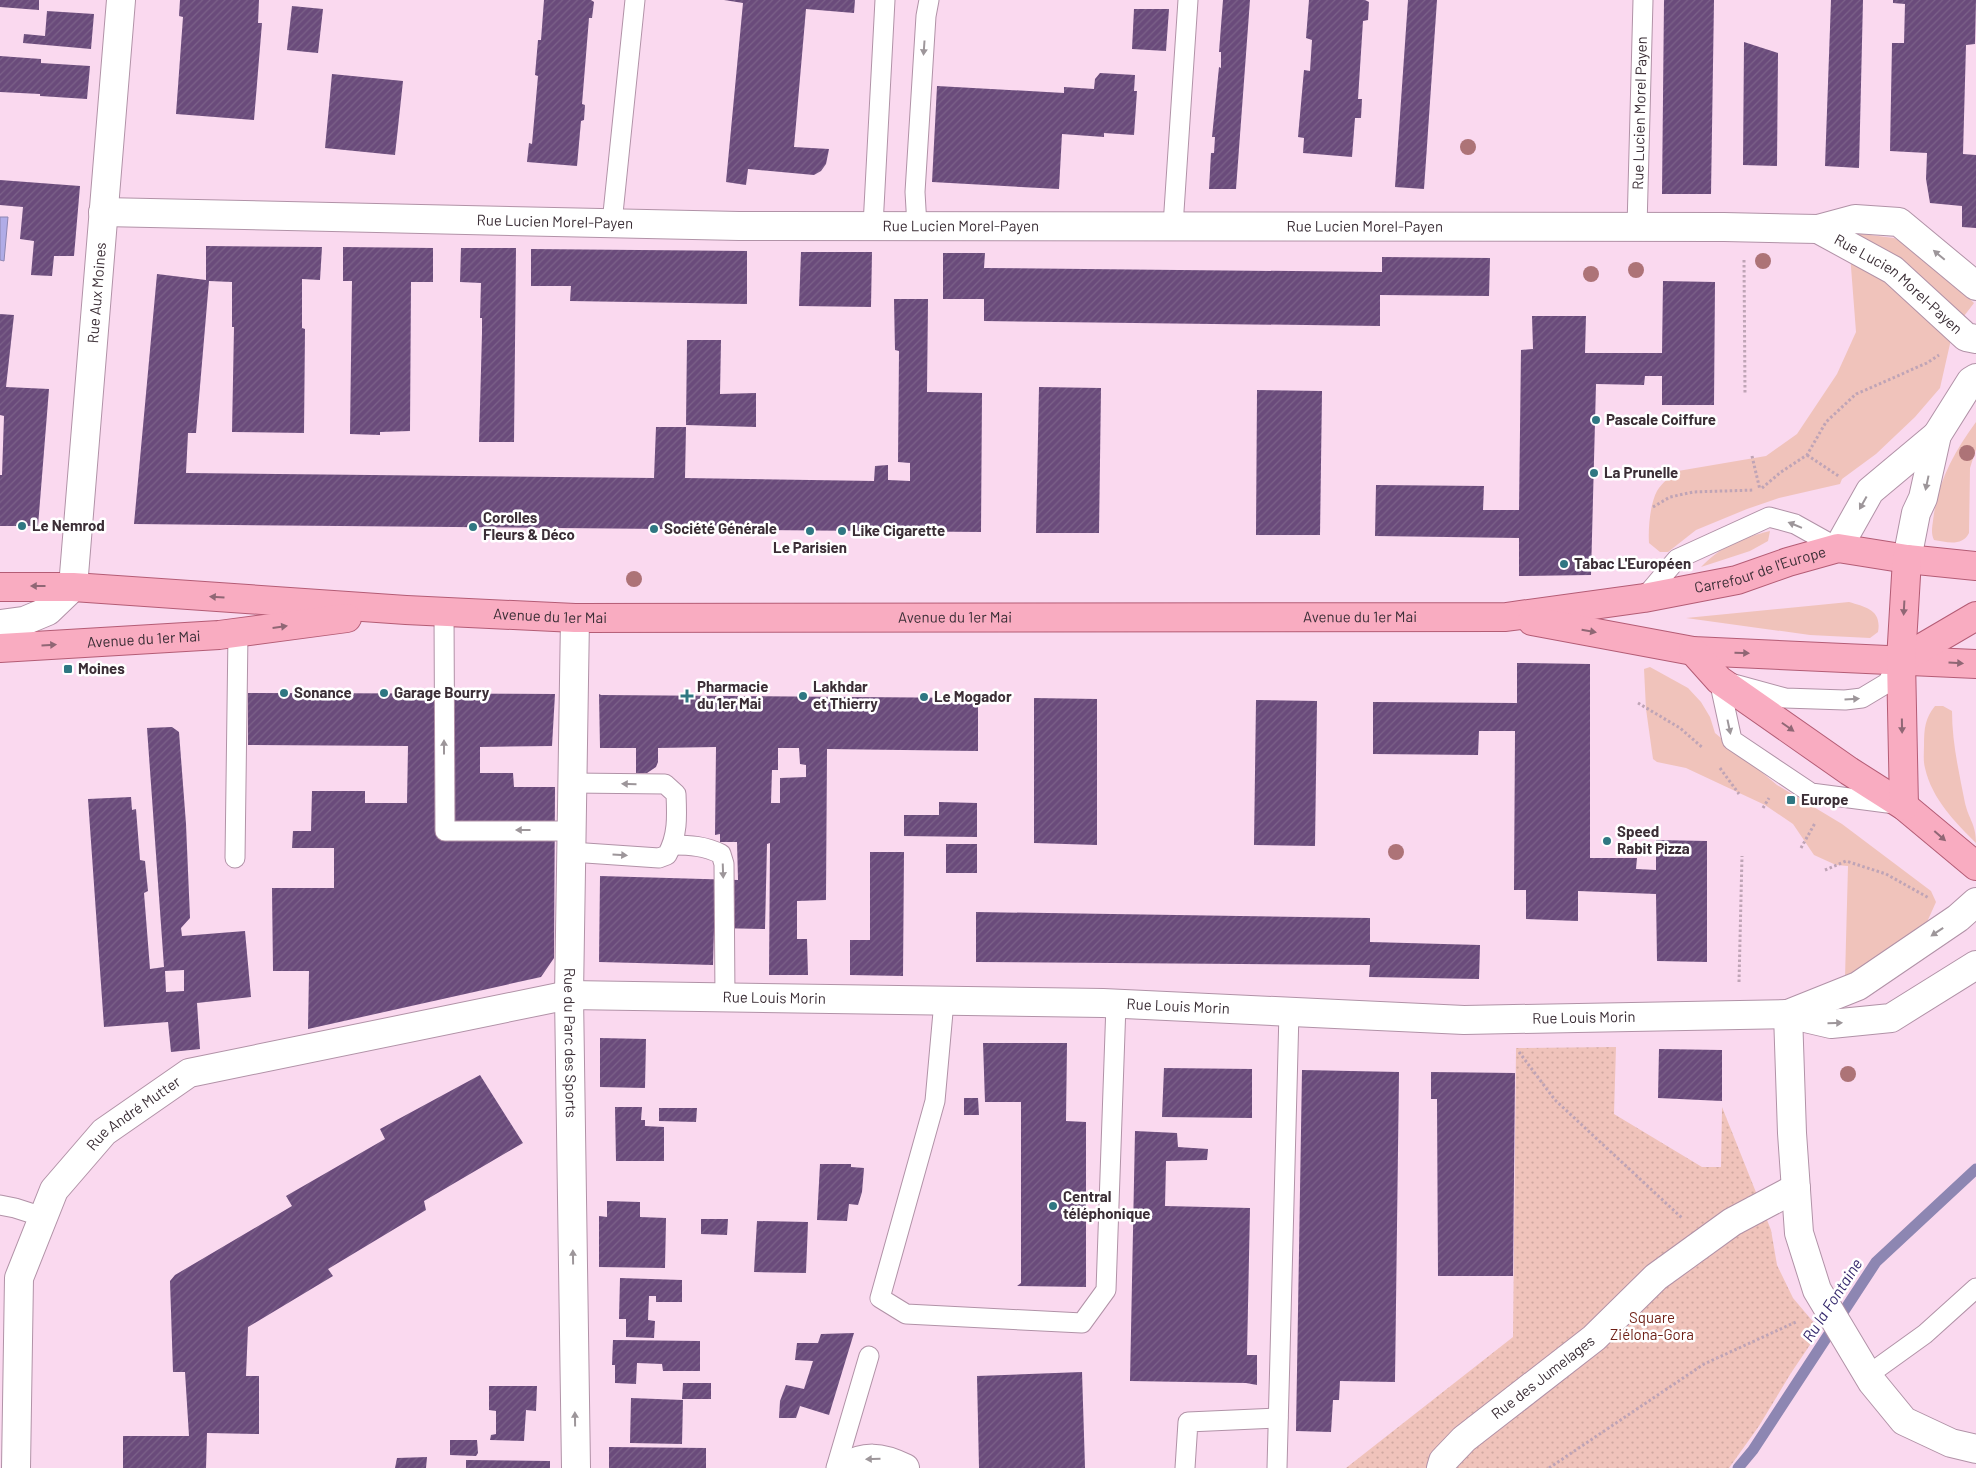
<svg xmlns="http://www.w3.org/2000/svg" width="1976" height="1468" font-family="Barlow,sans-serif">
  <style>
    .grass { fill: #f0c3bb }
    .park { fill: url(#park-dots) }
    .water { fill: #b0ace7; stroke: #8d86b2 }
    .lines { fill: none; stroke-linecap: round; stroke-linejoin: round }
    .stream { stroke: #8d86b2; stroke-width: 11 }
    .building { fill: url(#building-hatch); fill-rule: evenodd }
    .lane-casing { stroke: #b192a7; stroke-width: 21 }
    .street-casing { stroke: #b192a7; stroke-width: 30 }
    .primary-casing { stroke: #b45c75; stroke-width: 30 }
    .path { stroke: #bfa4b6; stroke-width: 3; stroke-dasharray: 2.5 2.5; stroke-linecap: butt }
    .lane { stroke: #fff; stroke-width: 19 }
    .street { stroke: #fff; stroke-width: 28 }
    .primary { stroke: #f9acc1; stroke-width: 28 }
    .tree { fill: #ad7377 }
    .oneway { fill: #9d969a }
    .oneway2 { fill: #906775 }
    .poi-dot { fill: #2f7782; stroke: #fff; stroke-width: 2 }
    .labels { text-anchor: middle; stroke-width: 5; stroke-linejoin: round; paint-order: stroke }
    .street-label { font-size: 15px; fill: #3b2e36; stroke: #fff }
    .poi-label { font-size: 15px; font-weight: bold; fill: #3b2e36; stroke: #fff; text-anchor: start }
    .park-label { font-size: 15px; fill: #6e1f15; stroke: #fff }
    .water-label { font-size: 16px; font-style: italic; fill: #34286c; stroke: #fff }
  </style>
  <defs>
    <pattern id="park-dots" width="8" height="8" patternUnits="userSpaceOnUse" patternTransform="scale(1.25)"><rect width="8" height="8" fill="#f0c3bb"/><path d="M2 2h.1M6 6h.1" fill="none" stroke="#cfa8a1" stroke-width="1.8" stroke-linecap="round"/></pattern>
    <pattern id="building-hatch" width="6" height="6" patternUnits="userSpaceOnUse" patternTransform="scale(1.25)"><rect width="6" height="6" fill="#6a4b7b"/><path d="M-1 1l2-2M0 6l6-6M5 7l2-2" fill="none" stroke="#7c6289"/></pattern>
  </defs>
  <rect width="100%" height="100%" fill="#fad9ef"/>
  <g class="grass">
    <polygon points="1854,233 1894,238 1916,250 1974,303 1961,320 1894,255"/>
    <path d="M1850,254L1888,275L1952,335L1940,388L1915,417L1876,454L1842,479L1840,484L1779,498L1747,509L1696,530L1668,552H1660L1649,543C1648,529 1650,504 1657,491C1662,483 1670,476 1678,471L1766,456L1797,434L1837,374L1856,332Z"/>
    <path d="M1976,422V449L1970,468L1969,533C1962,547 1946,542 1934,540C1931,534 1932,528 1933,521C1937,483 1954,452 1976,422Z"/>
    <path d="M1770,531L1768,541L1750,551L1701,567C1721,546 1742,538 1770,531Z"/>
    <path d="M1849,602C1866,607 1882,610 1878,632L1870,638L1810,635L1686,618Z"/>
    <polygon points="1650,667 1688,688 1701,702 1710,717 1715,733 1777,785 1842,824 1931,891 1936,902 1927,922 1850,978 1845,978 1848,866 1836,865 1814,855 1793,824 1765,805 1686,768 1657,762 1653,759 1646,709 1644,669"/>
    <path d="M1935,706H1943L1952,711C1952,742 1959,773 1965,803C1969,820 1976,824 1976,843C1955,822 1932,799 1925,768C1923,761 1924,752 1924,745C1924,729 1925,718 1935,706Z"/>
  </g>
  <polygon class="park" points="1616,1047 1614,1114 1702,1167 1721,1167 1722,1107 1771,1230 1777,1265 1793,1298 1820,1330 1791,1373 1759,1426 1729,1468 1346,1468 1513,1337 1516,1048"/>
  <polygon class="water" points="0,217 8,217 4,261 0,260"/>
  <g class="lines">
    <polyline class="stream" points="1738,1468 1753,1450 1876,1262 1976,1169"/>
  </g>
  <g class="building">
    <polygon points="0,0 39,0 39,10 0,7"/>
    <polygon points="180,0 259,0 258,23 262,23 254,120 176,114 183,17 179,16"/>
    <polygon points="544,0 591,0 594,2 592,18 589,18 582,104 585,105 584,120 581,121 577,166 527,162 529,143 532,144 538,76 535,75 538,40 541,40"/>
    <polygon points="724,0 855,0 854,13 806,9 794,147 829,149 826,164 821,171 814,175 748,169 746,185 726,182 743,3"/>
    <polygon points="1223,0 1250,0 1236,189 1209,189 1211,153 1214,153 1215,137 1212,137 1219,67 1221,68 1221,52 1219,52"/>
    <polygon points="1309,0 1365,0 1369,2 1368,20 1363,21 1358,99 1362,99 1361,118 1355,118 1352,157 1303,153 1304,138 1298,137 1304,70 1310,71 1312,40 1306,38"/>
    <polygon points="1408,0 1437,0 1424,189 1395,187"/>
    <polygon points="1664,0 1714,0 1711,194 1662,194"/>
    <polygon points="1831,0 1863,0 1859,168 1825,166"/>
    <polygon points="1893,0 1976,0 1975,44 1966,45 1963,154 1976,155 1976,228 1962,227 1962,206 1930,203 1926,179 1927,153 1890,151 1892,43 1904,43 1905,4 1893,3"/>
    <polygon points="292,6 323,9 318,53 287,50"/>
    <polygon points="1134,9 1169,9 1166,51 1132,49"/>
    <polygon points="47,11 94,14 91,49 23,43 24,34 45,36"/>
    <polygon points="1744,42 1778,53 1777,166 1743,165"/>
    <polygon points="0,56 41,59 41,63 90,66 87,99 40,96 40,94 0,92"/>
    <polygon points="1100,73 1135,75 1134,91 1137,91 1134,135 1104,133 1104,137 1062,134 1059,189 932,182 937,86 1064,93 1064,87 1094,89 1095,79"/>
    <polygon points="332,74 403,81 395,155 325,148"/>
    <polygon points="0,180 80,186 74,256 54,256 52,276 31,275 34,241 20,239 23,207 0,205"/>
    <polygon points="206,246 322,247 320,280 302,279 302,328 305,329 304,433 232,432 234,327 232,327 232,282 209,281 196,433 188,433 186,473 654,478 656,427 686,427 685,478 874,481 875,466 888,465 888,480 910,481 910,463 898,462 899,351 895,350 894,299 928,299 927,392 982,393 981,532 134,524 157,274 206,280"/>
    <polygon points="343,247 433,248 433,282 411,282 410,431 380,432 380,435 350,434 352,281 343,281"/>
    <polygon points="461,248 516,248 514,442 479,442 482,333 482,318 480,318 481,283 460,282"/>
    <polygon points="531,249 747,251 747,304 570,301 571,286 531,286"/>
    <polygon points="801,252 872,252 871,307 799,306"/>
    <polygon points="943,253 985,253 984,268 1382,272 1382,257 1490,258 1489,296 1380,295 1380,326 984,321 984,299 943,299"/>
    <polygon points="1663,281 1715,282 1714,405 1662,405 1662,376 1645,376 1644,385 1596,384 1591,575 1519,576 1519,538 1375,536 1376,485 1484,486 1483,510 1519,510 1521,350 1533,349 1532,316 1586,316 1585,353 1662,353"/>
    <polygon points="0,314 14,315 6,387 49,389 38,526 0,526 0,475 2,475 4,416 0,415"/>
    <polygon points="687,340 721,340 720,394 756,393 756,427 686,425"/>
    <polygon points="1039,387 1101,388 1099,533 1036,533"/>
    <polygon points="1257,390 1322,391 1320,535 1256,535"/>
    <polygon points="1517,663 1590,664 1590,858 1637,858 1636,869 1656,870 1656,840 1707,841 1707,962 1657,961 1656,894 1578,891 1578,921 1526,919 1526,890 1514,890 1515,731 1479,731 1478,755 1373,754 1373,702 1517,703"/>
    <polygon points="248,693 555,694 552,746 480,747 480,773 513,773 514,787 555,787 554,958 541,977 308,1029 309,971 273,971 272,888 334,888 334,848 292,848 293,831 311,831 312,791 365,791 365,803 407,803 408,746 248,745"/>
    <path d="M599,694L601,695L978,698V751L827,749L826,900L797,901V939H807L808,975H769L770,843L767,844L765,929L714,928L713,965L599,962L600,876L738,880L737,842H720V834L715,835L716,747L658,748V762L656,767L647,773H636V748H600ZM778,748H799L800,764L806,765V777L780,778V803H771L772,770H778Z"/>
    <polygon points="1034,698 1097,699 1097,845 1034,843"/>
    <polygon points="1256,700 1317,701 1315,846 1254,845"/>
    <path d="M172,727L179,732L186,824L190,918L181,928L182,936L245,931L251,997L197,1003L200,1049L171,1052L168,1022L104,1027L88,799L131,797L132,810L136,809L140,860L145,861L148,891L144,893L150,969L164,967L147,728ZM184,970V991L166,992L165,971Z"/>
    <polygon points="939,802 977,803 977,837 904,836 904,815 939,815"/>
    <rect x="946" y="844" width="31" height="29"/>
    <polygon points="870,852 904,852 903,976 850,975 850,940 870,940"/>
    <polygon points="976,912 1370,918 1370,942 1480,945 1479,979 1369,977 1370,965 976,962"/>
    <polygon points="600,1038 646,1039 645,1088 600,1087"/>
    <polygon points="983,1043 1067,1043 1066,1121 1086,1122 1086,1287 1017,1286 1021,1283 1021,1102 985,1102"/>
    <polygon points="1659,1049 1722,1050 1722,1101 1658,1098"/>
    <polygon points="1164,1068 1252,1069 1252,1118 1162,1117"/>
    <polygon points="1302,1070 1399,1072 1395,1382 1340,1381 1339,1400 1333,1400 1331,1432 1296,1431"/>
    <polygon points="1431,1072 1515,1073 1513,1276 1438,1276 1437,1099 1431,1099"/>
    <polygon points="480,1075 523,1143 424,1201 426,1210 328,1269 333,1276 248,1327 246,1376 259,1376 259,1434 207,1433 206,1468 123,1468 123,1436 189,1436 185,1372 173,1372 170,1281 175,1275 292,1206 286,1196 385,1139 380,1129"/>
    <polygon points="964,1098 978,1098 979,1115 964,1115"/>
    <polygon points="615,1107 642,1107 641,1120 645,1120 645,1126 664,1127 664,1161 616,1161"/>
    <polygon points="659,1108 697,1108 696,1122 659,1121"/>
    <polygon points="1135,1131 1177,1133 1178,1147 1208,1149 1207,1160 1166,1161 1165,1206 1250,1208 1247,1355 1257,1355 1257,1385 1246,1383 1130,1381"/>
    <polygon points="820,1164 851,1164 851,1167 864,1168 862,1192 858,1205 849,1204 847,1221 817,1220"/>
    <polygon points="607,1201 640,1202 640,1217 666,1218 665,1268 599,1267 599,1216 607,1217"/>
    <polygon points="701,1219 728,1219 727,1235 701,1234"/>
    <polygon points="757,1221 808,1222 806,1273 754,1272"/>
    <polygon points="620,1278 682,1280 682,1302 656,1302 656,1296 649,1296 648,1320 655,1321 654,1338 626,1337 626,1319 619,1319"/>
    <polygon points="854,1333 829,1415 800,1406 796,1418 779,1418 780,1401 786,1385 804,1389 813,1361 795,1360 797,1343 818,1343 821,1334"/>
    <polygon points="613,1340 700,1341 700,1371 663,1371 662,1364 637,1363 636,1384 615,1383 615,1365 612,1365"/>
    <polygon points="1082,1372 1085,1468 979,1468 977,1376"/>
    <polygon points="683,1383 711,1383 711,1399 682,1399"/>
    <polygon points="489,1386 537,1386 536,1411 526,1410 524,1441 490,1440 491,1435 496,1434 496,1411 489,1410"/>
    <polygon points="631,1398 683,1400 682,1444 630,1443"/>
    <polygon points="450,1440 477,1440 478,1453 476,1456 450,1455"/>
    <polygon points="609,1447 706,1448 706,1468 609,1468"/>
    <polygon points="427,1457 426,1468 395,1468 397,1458"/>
    <polygon points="466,1460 550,1461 550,1468 466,1468"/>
  </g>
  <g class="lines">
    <g class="lane-casing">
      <g id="lane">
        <polyline points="612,223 635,0"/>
        <polyline points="873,226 885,0"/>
        <polyline points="917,226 915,192 926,16 929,0"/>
        <polyline points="1173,226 1188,0"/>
        <path id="s1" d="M1637,227L1643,0"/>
        <polyline points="1644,598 1677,559 1769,517 1795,524 1838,548"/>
        <polyline points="444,612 445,831 572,831"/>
        <polyline points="1895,804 1811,793 1732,740 1719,680 1785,698 1845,700 1862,698 1887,683 1900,661"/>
        <path d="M673,845C690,845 705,846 721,854L724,864L725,998"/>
        <path d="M571,852L659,858L667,855C678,836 677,816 676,794L665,784L572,783"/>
        <polyline points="235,858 238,633"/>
        <polyline points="944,1001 935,1101 880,1298 906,1314 1082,1323 1106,1290 1116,1004"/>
        <polyline points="0,1205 15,1208 43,1217"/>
        <polyline points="1868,1375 1925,1334 1976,1288"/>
        <polyline points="836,1468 869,1356"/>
        <polyline points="1185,1468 1188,1422 1278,1418"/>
        <polyline points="1277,1468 1289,1012"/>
      </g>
    </g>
    <g class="street-casing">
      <g id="street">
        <path id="s2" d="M103,212L739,226L1724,227L1818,229L1855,219L1899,222L1976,286"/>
        <path id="s3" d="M1818,229L1893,270L1966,337L1976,339"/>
        <polyline points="1838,548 1870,491 1937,435"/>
        <polyline points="1907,559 1916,513 1923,498 1937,435 1971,381 1976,378"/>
        <path id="s4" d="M575,618L569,995L576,1468"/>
        <path id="s5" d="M0,624L24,621L48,611L73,587L121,0"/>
        <polyline points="1788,1014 1792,1133 1799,1233 1817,1290 1872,1382 1904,1421 1951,1443 1976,1449"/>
        <polyline points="1788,1014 1858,986 1958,918 1976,902"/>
        <path id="s6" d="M16,1468L19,1278L54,1190L104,1132L189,1073L569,995L1103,1003L1464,1020L1788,1014L1831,1024L1891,1018L1976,965"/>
        <path d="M841,1468C865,1455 881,1456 905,1468"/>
        <path id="s7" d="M1441,1468L1443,1461L1464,1439L1594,1338L1656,1277L1732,1222L1796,1188"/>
      </g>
    </g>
    <g class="primary-casing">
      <g id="primary">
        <path id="s8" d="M0,587H73L406,610L575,618L1506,617L1644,598L1737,580L1788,562L1838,548L1907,559L1976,566"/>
        <polyline points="1532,621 1693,651 1976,664"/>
        <path id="s9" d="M0,648L219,635L347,618"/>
        <polyline points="1693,651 1719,680 1849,771 1904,806 1976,866"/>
        <polyline points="1901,660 1976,616"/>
        <polyline points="1904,806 1901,660 1907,559"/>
      </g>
    </g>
    <g class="path">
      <polyline points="1744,260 1745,394"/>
      <polyline points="1807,455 1840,477"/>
      <polyline points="1752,456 1760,490"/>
      <polyline points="1762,488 1781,472 1807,455 1826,422 1856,394 1927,363 1939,355"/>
      <polyline points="1653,507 1670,497 1693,492 1754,490"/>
      <polyline points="1638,703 1680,728 1703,748"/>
      <polyline points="1720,768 1739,794"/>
      <polyline points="1763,808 1769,798"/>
      <polyline points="1801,848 1815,823"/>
      <polyline points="1825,870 1846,861 1886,874 1929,898"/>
      <polyline points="1739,982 1742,856"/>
      <polyline points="1519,1052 1555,1100 1682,1218"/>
      <polyline points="1549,1468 1704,1364 1798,1321"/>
    </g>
    <use href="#lane" class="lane"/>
    <use href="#street" class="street"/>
    <use href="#primary" class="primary"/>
  </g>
  <g class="tree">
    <circle cx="1468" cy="147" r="8"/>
    <circle cx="1763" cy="261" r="8"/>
    <circle cx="1636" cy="270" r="8"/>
    <circle cx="1591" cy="274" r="8"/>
    <circle cx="1967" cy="453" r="8"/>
    <circle cx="634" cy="579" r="8"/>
    <circle cx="1396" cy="852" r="8"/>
    <circle cx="1848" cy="1074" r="8"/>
  </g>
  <defs><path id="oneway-solid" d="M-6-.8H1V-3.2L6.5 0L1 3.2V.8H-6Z" transform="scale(1.25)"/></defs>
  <g class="oneway">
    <use href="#oneway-solid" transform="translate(924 48) rotate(94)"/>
    <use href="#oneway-solid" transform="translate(1939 255) rotate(-140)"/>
    <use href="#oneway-solid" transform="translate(1927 483) rotate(102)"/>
    <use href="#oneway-solid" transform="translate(1863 503) rotate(119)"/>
    <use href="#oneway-solid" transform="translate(1795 525) rotate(-158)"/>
    <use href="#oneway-solid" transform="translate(1852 699) rotate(-4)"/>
    <use href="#oneway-solid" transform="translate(1729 727) rotate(78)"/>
    <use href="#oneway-solid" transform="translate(444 747) rotate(-90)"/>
    <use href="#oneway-solid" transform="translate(629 784) rotate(-179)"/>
    <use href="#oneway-solid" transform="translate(523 830) rotate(180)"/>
    <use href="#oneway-solid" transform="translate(620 855) rotate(4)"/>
    <use href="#oneway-solid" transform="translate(723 871) rotate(88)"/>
    <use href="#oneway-solid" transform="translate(1937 932) rotate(146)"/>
    <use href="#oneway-solid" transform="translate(1835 1023) rotate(-1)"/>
    <use href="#oneway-solid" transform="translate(573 1257) rotate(-91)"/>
    <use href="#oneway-solid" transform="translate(575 1419) rotate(-91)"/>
    <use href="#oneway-solid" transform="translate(873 1459) rotate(178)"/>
  </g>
  <g class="oneway2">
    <use href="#oneway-solid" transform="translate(38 586) rotate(-180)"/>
    <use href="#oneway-solid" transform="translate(217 597) rotate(-176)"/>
    <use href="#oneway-solid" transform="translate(1904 608) rotate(93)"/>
    <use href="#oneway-solid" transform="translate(280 627) rotate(-8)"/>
    <use href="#oneway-solid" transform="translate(1589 631) rotate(10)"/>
    <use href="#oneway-solid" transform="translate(49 645) rotate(-3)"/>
    <use href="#oneway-solid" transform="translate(1742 653) rotate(2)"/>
    <use href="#oneway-solid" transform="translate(1956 663) rotate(3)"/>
    <use href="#oneway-solid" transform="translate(1902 726) rotate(89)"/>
    <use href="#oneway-solid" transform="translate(1788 727) rotate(35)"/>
    <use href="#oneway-solid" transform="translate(1940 836) rotate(41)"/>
  </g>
  <g class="poi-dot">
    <circle cx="1596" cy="420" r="5"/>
    <circle cx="1594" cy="473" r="5"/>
    <circle cx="22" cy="526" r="5"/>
    <circle cx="473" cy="527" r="5"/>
    <circle cx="654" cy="529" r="5"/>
    <circle cx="810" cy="531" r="5"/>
    <circle cx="842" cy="531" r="5"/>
    <circle cx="1564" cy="564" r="5"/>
    <rect x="63" y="664" width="10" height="10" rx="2.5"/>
    <circle cx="284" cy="693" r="5"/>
    <circle cx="384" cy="693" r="5"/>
    <path d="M684.5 688.5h5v5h5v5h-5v5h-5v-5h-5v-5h5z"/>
    <circle cx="803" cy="696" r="5"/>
    <circle cx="924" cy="697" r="5"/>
    <rect x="1786" y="795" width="10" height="10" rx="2.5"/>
    <circle cx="1607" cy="841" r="5"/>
    <circle cx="1053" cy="1206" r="5"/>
  </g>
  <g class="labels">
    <g class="street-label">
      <text dy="5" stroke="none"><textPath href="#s1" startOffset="114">Rue Lucien Morel Payen</textPath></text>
      <text dy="5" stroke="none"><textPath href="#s2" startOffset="452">Rue Lucien Morel-Payen</textPath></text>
      <text dy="5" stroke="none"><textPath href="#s2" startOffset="858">Rue Lucien Morel-Payen</textPath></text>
      <text dy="5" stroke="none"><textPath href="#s2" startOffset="1262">Rue Lucien Morel-Payen</textPath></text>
      <text dy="5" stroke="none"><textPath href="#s3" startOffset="98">Rue Lucien Morel-Payen</textPath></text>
      <text dy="5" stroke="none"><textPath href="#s5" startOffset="380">Rue Aux Moines</textPath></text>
      <text dy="5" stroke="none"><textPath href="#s8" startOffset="1766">Carrefour de l'Europe</textPath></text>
      <text dy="5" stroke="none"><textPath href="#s8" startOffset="551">Avenue du 1er Mai</textPath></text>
      <text dy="5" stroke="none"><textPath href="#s8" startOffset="956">Avenue du 1er Mai</textPath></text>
      <text dy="5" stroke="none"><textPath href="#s8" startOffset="1361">Avenue du 1er Mai</textPath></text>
      <text dy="5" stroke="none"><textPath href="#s9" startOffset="144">Avenue du 1er Mai</textPath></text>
      <text dy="5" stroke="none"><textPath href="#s6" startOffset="1058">Rue Louis Morin</textPath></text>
      <text dy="5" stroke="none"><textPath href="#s6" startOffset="1462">Rue Louis Morin</textPath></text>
      <text dy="5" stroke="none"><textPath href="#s6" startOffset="1868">Rue Louis Morin</textPath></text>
      <text dy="5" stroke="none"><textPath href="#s4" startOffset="425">Rue du Parc des Sports</textPath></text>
      <text dy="5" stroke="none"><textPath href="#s6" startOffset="396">Rue André Mutter</textPath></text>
      <text dy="5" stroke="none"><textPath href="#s7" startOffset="138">Rue des Jumelages</textPath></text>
    </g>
    <g class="poi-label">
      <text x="1606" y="425">Pascale Coiffure</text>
      <text x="1604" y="478">La Prunelle</text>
      <text x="483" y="523">Corolles<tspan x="483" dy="17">Fleurs &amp; Déco</tspan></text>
      <text x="32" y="531">Le Nemrod</text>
      <text x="664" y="534">Société Générale</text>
      <text x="852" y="536">Like Cigarette</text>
      <text x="810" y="553" text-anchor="middle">Le Parisien</text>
      <text x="1574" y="569">Tabac L'Européen</text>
      <text x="78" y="674">Moines</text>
      <text x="697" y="692">Pharmacie<tspan x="697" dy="17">du 1er Mai</tspan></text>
      <text x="813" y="692">Lakhdar<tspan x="813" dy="17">et Thierry</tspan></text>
      <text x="294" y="698">Sonance</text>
      <text x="394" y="698">Garage Bourry</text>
      <text x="934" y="702">Le Mogador</text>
      <text x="1801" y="805">Europe</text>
      <text x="1617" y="837">Speed<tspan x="1617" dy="17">Rabit Pizza</tspan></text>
      <text x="1063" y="1202">Central<tspan x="1063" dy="17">téléphonique</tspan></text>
    </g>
    <g class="park-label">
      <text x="1652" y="1323">Square<tspan x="1652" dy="17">Ziélona-Gora</tspan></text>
    </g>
    <g class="water-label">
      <text transform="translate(1832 1300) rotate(-57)" y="6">Ru la Fontaine</text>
    </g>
  </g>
</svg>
